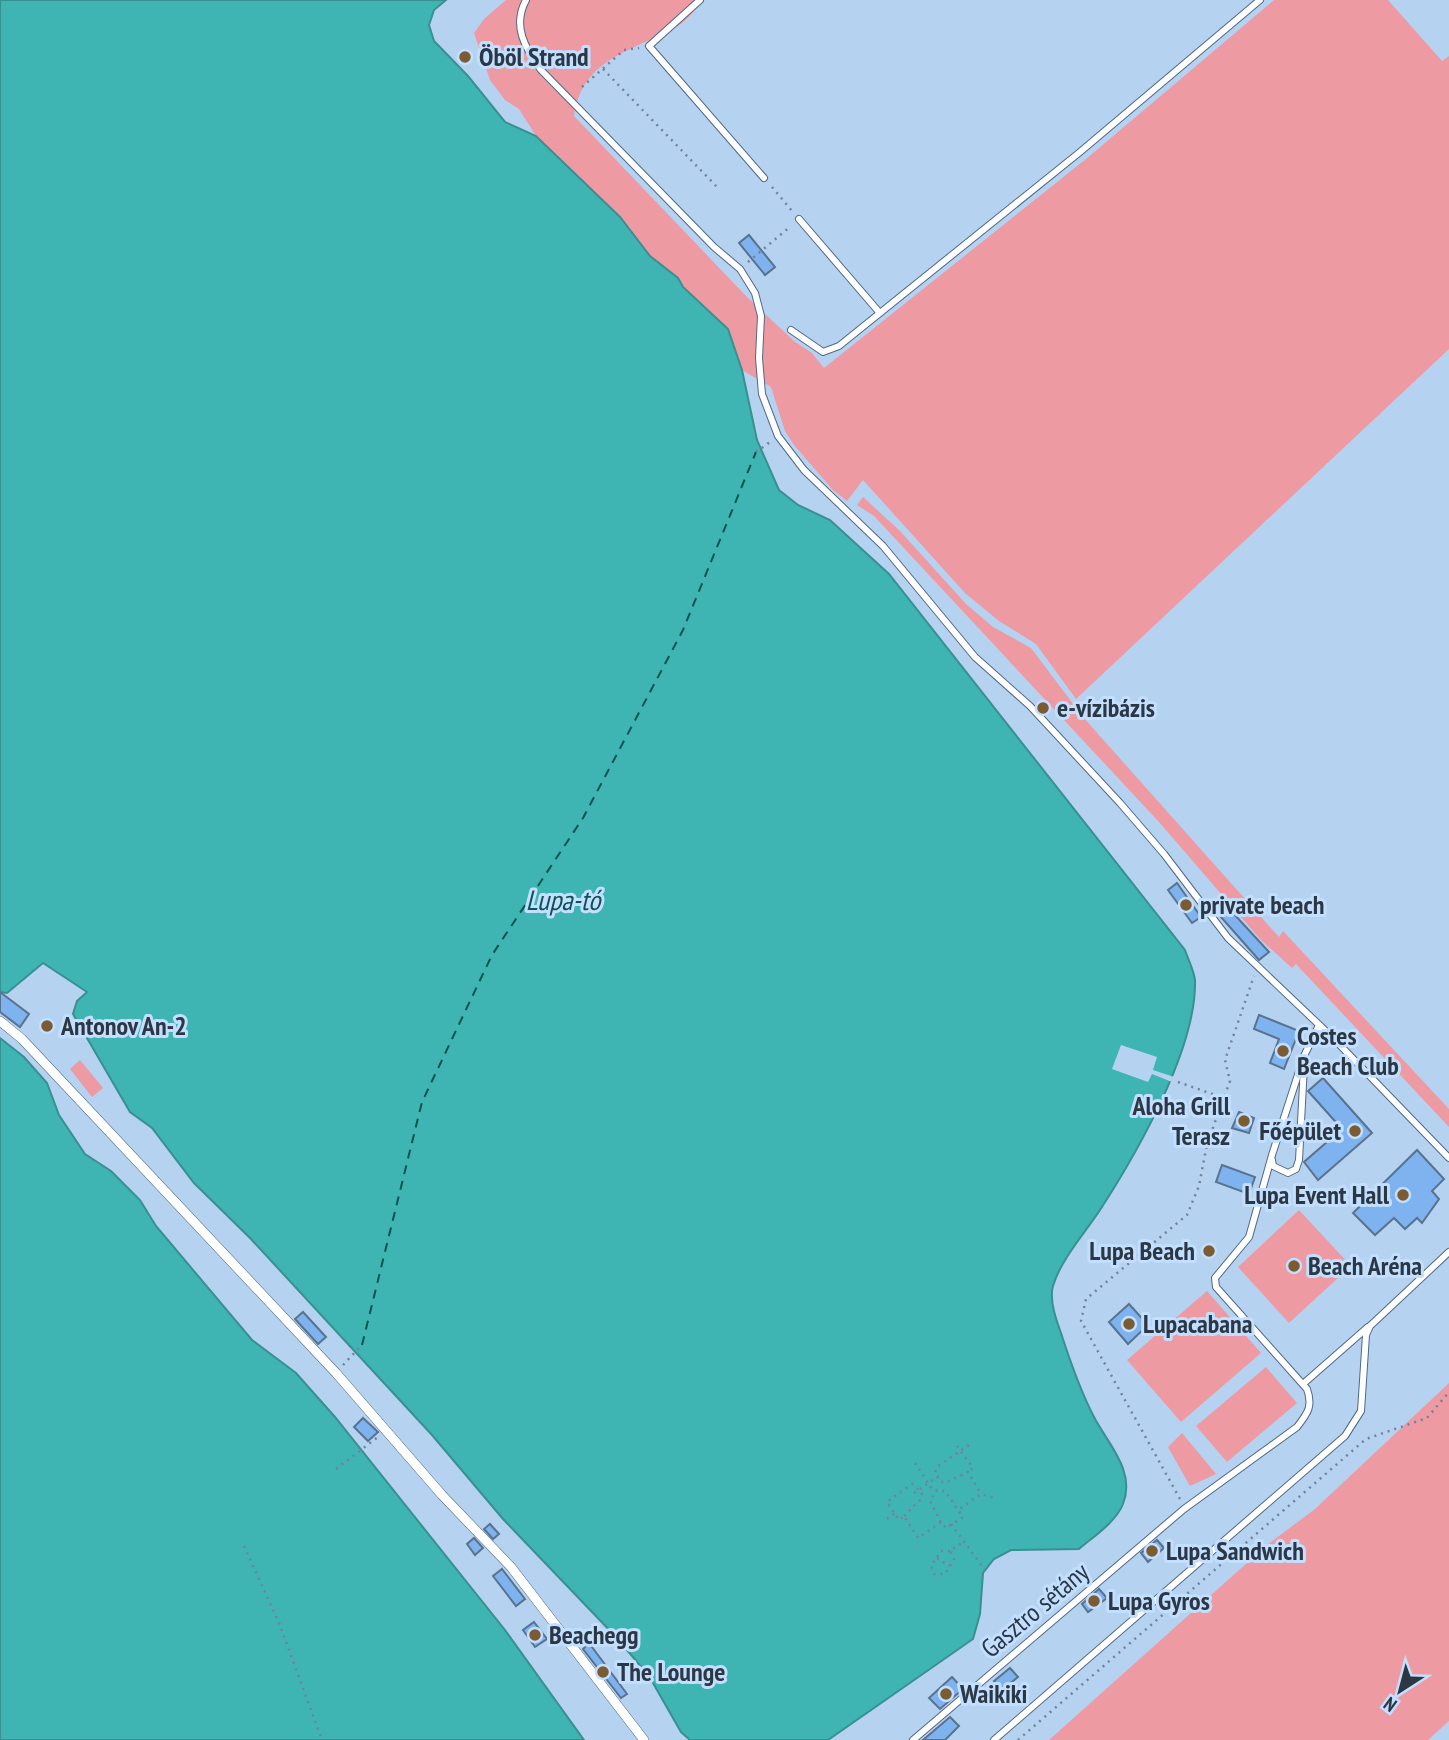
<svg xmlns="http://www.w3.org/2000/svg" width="1449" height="1740" font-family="'PT Sans Narrow',sans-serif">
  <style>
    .green { fill: #ee9aa3 }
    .water { fill: #3eb5b2; stroke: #398f91; stroke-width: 2 }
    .pier { fill: #b6d2f1 }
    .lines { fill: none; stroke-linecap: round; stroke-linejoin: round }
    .ferry { stroke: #0e5351; stroke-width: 2; stroke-dasharray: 9 7; stroke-linecap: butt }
    .building { fill: #7eb3f0; stroke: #59728e; stroke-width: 2 }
    .service-casing { stroke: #506884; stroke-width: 8 }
    .pedestrian-casing { stroke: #506884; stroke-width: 10 }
    .path { stroke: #708399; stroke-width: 2.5; stroke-dasharray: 2 5; stroke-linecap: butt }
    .service { stroke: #fff; stroke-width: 6 }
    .pedestrian { stroke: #fff; stroke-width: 9 }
    .poi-dot { fill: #7b5b31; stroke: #c3dfff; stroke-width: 2.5 }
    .labels { text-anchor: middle; stroke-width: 6; stroke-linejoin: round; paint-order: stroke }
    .poi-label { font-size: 26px; font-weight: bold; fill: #2c3744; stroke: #c3dfff; text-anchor: start }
    .street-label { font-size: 26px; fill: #2c3744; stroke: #c3dfff }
    .water-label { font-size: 28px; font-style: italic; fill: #0e5351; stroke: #c3dfff }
  </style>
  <rect width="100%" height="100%" fill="#b6d2f1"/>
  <g class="green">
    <path d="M506,0H703C696,8 689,18 681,24C637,51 583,55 574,116L747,297L794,341L812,353L824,368L1086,159L1274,0H1388L1442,61L1449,56V349L1076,699L1036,644L999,621L965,593L863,480L847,501L833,490L794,445L785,431L771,387L742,370L728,329L683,287L678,278L650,256L620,217L536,136L519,109L505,100L490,80L474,33L484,19Z"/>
    <polygon points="863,497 900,531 966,604 993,627 1031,648 1083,717 1279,937 1283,931 1449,1109 1449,1127 1296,964 1292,968 1260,939 1159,822 874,516 857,505"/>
    <polygon points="80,1060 103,1088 92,1097 70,1069"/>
    <polygon points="1299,1210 1351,1266 1289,1323 1238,1267"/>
    <polygon points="1207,1291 1261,1353 1181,1422 1127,1360"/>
    <polygon points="1266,1367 1297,1403 1227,1462 1196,1426"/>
    <polygon points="1449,1383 1449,1721 1428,1740 1049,1740 1267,1545 1315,1509"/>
    <polygon points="1182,1433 1216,1474 1190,1486 1168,1447"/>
  </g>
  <g class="water">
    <path d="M0,0H446L434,10L429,25L434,41L468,76L505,122L536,136L620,217L650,256L678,278L683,287L728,329L742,370L757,440L779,490L798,505L830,520L889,574L1185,950C1188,959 1194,971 1195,980C1197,1048 1137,1153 1100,1210C1085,1233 1061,1259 1053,1286C1049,1299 1056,1320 1061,1333C1070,1361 1080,1390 1094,1417C1108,1444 1136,1471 1123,1504C1116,1522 1093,1537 1079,1549L1011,1550L994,1559L983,1573L980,1614L973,1639L828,1740H690L681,1732L649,1676L615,1636L503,1519L432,1435L250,1238L194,1183L152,1128L130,1112L73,1014L77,1001L87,992L43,963L7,993L0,992Z"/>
    <polygon points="0,1038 24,1057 47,1083 59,1115 85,1154 111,1171 140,1200 156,1226 252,1340 296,1373 335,1417 505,1630 584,1740 0,1740"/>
  </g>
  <polygon class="pier" points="1121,1045 1157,1057 1153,1070 1174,1077 1172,1082 1152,1074 1148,1082 1112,1069"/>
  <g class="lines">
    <polyline class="ferry" points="362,1345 422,1102 492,955 583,818 683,630 756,452"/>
  </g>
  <g class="building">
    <polygon points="749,235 775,267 765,275 739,243"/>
    <polygon points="1177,883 1201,917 1192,923 1168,890"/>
    <polygon points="1221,900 1269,952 1259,960 1213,908"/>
    <polygon points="0,992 29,1014 20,1027 0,1012"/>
    <polygon points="1259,1015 1299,1031 1284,1069 1270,1063 1279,1039 1254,1029"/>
    <polygon points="1323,1078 1372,1133 1318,1180 1304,1162 1342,1129 1308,1091"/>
    <polygon points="1239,1112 1254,1118 1249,1133 1232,1128"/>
    <polygon points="1417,1150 1444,1179 1432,1191 1439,1199 1422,1223 1417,1218 1405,1229 1394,1218 1375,1235 1353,1213"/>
    <polygon points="1222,1165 1255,1177 1249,1194 1216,1182"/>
    <polygon points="1129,1304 1148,1325 1128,1344 1109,1322"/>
    <polygon points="303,1312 326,1337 318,1344 295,1319"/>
    <polygon points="363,1418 378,1432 368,1441 354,1427"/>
    <polygon points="490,1524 499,1534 493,1539 484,1529"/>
    <polygon points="474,1538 483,1548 475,1555 467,1544"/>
    <polygon points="1157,1540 1164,1548 1148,1562 1141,1553"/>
    <polygon points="502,1569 525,1599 516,1606 493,1576"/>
    <polygon points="1099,1589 1107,1598 1088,1612 1082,1604"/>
    <polygon points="534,1622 547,1639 535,1647 523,1630"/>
    <polygon points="589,1643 627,1694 621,1698 583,1649"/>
    <polygon points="1010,1668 1018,1677 1002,1690 994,1681"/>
    <polygon points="952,1677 963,1689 940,1709 929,1698"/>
    <polygon points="950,1717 959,1726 945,1740 923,1740"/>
  </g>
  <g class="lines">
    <g class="service-casing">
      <g id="service">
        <path d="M526,0C512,26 525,48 541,70L714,247L740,269L755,293L761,316L759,358L762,394L778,436L804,470L883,546L975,657L1030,706L1120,803L1164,854L1228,938L1334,1039L1449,1158"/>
        <polyline points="700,0 649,46 764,178"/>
        <polyline points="799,219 879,312"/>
        <polyline points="791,330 823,352 839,346 1080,152 1260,0"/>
        <polyline points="1272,1160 1273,1166 1288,1173 1296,1169 1299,1160 1304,1065"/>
        <polyline points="1303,1384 1368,1327"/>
        <path d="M913,1740L1184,1509L1297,1427C1308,1413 1313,1406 1307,1389L1216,1287L1215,1278L1249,1237L1272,1155L1304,1056L1319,1025"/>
        <polyline points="994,1740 1345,1436 1361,1411 1366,1335 1370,1326 1449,1252"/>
      </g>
    </g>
    <g class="pedestrian-casing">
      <polyline id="pedestrian" points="0,1021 22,1039 336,1373 442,1495 511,1567 644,1740"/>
    </g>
    <g class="path">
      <polyline points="603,69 718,188"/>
      <polyline points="582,87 624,50 639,48"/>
      <polyline points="772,187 792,211"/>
      <polyline points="748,262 791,226"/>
      <polyline points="756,452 770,442"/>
      <polyline points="1178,1082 1224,1098"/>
      <polyline points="343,1365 362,1345"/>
      <polyline points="969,1445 938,1466 935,1473 940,1481 945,1483 968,1472 981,1494"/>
      <polyline points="957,1446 973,1468 968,1472"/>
      <polyline points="915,1463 934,1492"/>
      <polyline points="336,1469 378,1437"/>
      <polyline points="914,1493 943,1473"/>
      <polyline points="1180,1499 1081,1321 1086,1299 1187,1215 1199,1186 1207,1144 1230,1081 1225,1060 1254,976"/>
      <polyline points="904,1516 920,1500 922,1493 912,1484 887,1502 899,1520 904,1516 918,1538 941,1522 946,1528 963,1517 958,1510 981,1494 995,1498"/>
      <polyline points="887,1519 895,1513"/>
      <polyline points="941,1522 930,1501 937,1490 945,1491 958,1510"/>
      <polyline points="951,1524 985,1570"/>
      <polyline points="244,1546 279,1623 322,1740"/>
      <polyline points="950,1551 941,1551 931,1566 934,1574 945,1574 954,1559 950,1551 963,1542"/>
      <polyline points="937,1558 949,1566"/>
      <polyline points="1018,1740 1366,1439 1427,1418 1449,1392"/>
    </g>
    <use href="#service" class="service"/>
    <use href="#pedestrian" class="pedestrian"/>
  </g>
  <g class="poi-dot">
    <circle cx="465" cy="57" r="7"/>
    <circle cx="1043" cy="708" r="7"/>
    <circle cx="1186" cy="905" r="7"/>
    <circle cx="47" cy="1026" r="7"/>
    <circle cx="1283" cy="1051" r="7"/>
    <circle cx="1244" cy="1121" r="7"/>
    <circle cx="1355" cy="1131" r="7"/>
    <circle cx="1403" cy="1195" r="7"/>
    <circle cx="1209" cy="1251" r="7"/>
    <circle cx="1294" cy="1266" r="7"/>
    <circle cx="1129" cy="1324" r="7"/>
    <circle cx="1152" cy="1551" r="7"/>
    <circle cx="1094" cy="1601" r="7"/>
    <circle cx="535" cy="1635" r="7"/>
    <circle cx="603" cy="1672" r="7"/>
    <circle cx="946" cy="1694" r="7"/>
  </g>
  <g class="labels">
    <g class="poi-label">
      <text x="479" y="66">Öböl Strand</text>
      <text x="1057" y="717">e-vízibázis</text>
      <text x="1200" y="914">private beach</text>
      <text x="61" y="1035">Antonov An-2</text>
      <text x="1297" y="1045">Costes<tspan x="1297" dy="30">Beach Club</tspan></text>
      <text x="1230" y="1115" text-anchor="end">Aloha Grill<tspan x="1230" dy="30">Terasz</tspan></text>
      <text x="1341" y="1140" text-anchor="end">Főépület</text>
      <text x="1389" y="1204" text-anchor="end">Lupa Event Hall</text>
      <text x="1195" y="1260" text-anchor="end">Lupa Beach</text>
      <text x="1308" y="1275">Beach Aréna</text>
      <text x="1143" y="1333">Lupacabana</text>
      <text x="1166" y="1560">Lupa Sandwich</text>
      <text x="1108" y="1610">Lupa Gyros</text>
      <text x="549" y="1644">Beachegg</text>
      <text x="617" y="1681">The Lounge</text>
      <text x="960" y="1703">Waikiki</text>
    </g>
    <g class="street-label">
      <text transform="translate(1035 1610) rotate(-40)" y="9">Gasztro sétány</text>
    </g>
    <g class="water-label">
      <text x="563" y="910">Lupa-tó</text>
    </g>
  </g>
  <g transform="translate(1400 1691) rotate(216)" stroke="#c3dfff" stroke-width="5" paint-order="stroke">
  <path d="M0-5L12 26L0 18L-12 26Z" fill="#2c3744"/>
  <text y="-10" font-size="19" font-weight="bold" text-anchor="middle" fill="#2c3744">N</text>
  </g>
</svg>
